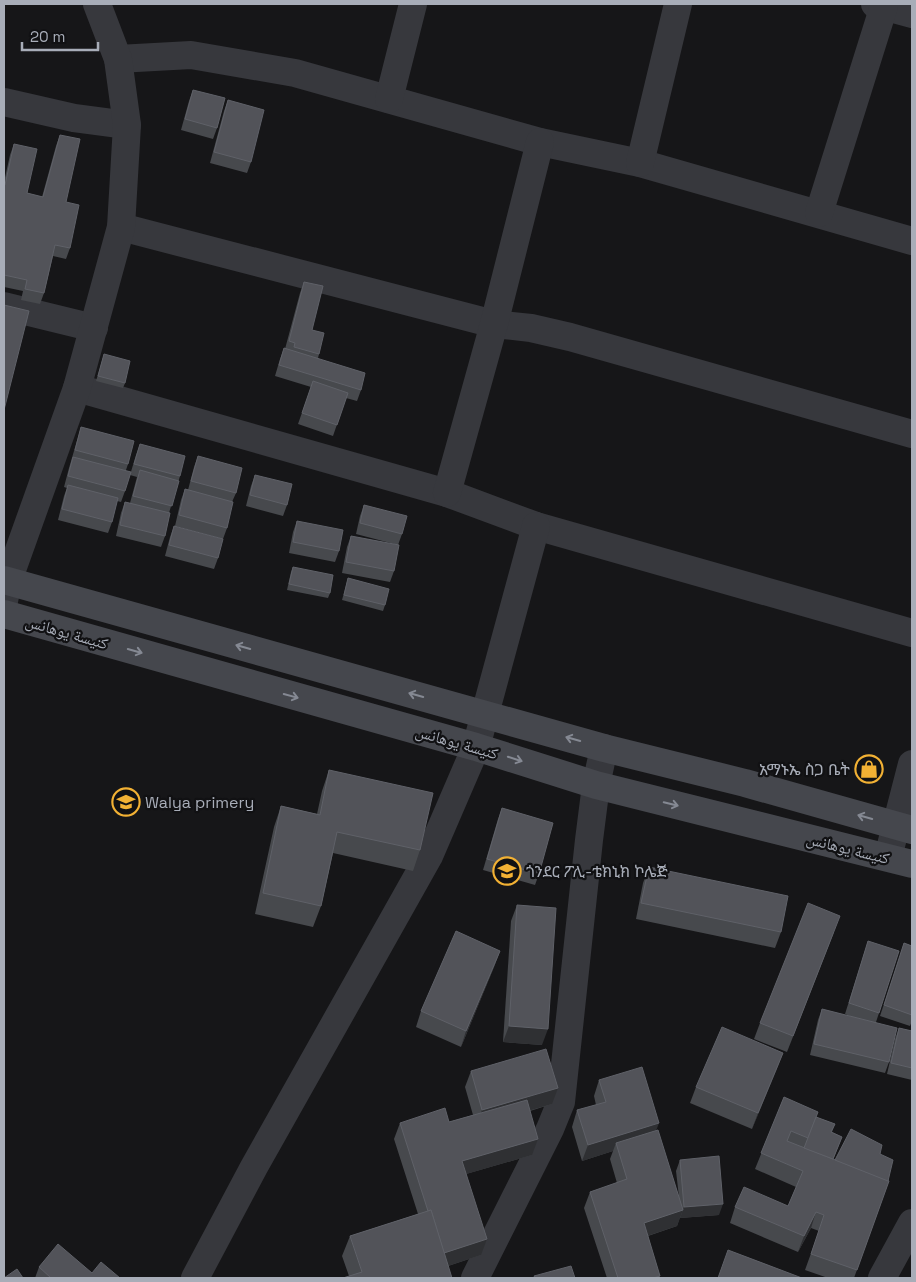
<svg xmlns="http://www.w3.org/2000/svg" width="916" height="1282" font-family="'Space Grotesk','Noto Naskh Arabic','Noto Sans Ethiopic',sans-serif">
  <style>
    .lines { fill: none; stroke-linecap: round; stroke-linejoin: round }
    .street { stroke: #37383d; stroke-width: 28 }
    .secondary { stroke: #45474d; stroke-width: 28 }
    .wall { fill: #47494d }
    .shaded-wall { fill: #2f3033 }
    .building { fill: #525359; stroke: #5f6168 }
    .oneway { stroke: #858993 }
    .labels { text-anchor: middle; stroke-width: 4.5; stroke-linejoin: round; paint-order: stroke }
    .street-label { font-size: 16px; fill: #a8adb8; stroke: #111113 }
    .poi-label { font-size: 16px; fill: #a8adb8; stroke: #111113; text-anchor: start }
  </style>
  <rect width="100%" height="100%" fill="#161618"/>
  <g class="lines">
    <g class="street">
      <polyline points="875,4 912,14"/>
      <polyline points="118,59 191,55 295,73 540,142 640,163 912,241"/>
      <polyline points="389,99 413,4"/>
      <polyline points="4,102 74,118 127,125"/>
      <polyline points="640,163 678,4"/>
      <polyline points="819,213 884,6"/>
      <polyline points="121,227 494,324 531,328 570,337 912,434"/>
      <polyline points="4,306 94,328"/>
      <polyline points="77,388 447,493 536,526 912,633"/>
      <polyline points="447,493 494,324 540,142"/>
      <polyline points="4,601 8,581 77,388 121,227 127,125 118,59 97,4"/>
      <polyline points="888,857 912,764"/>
      <polyline points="195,1278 254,1167 429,856 476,747 536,526"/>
      <polyline points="475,1278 550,1129 561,1102 589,840 596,785 604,748"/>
      <polyline points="882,1278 912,1223"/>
    </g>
    <g class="secondary">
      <polyline points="4,580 604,748 745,783 912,830"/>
      <polyline points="4,614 476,747 596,785 912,864"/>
    </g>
  </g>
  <g class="wall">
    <polygon points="193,90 217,128 213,139 181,130 189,101"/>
    <polygon points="228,100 251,162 247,173 210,163 224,111"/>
    <polygon points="60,135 70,248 66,259 53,256 44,293 40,304 21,300 23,291 4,287 4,182 10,155 14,144 27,193 42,197 56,146"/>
    <polygon points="304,282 312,330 319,354 318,358 361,390 357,401 346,398 333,436 298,424 311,387 275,376 280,359 284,348 285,349 300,293"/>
    <polygon points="104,354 125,383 123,388 96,381"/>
    <polygon points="81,427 128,464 126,470 125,491 121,502 117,501 112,522 108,533 58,520 64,496 67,488 64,487 69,468"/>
    <polygon points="140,444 180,476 169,513 165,536 161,547 116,536 121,513 125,502 130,503 137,477 130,475 136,455"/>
    <polygon points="198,456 236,493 232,502 227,528 223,539 175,526 181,500 185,489 188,490 194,467"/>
    <polygon points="255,475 287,505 283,516 246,506 251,486"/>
    <polygon points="364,505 402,534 398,545 356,534 360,516"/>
    <polygon points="297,521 339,551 335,562 289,553 293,532"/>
    <polygon points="174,526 218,558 214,569 165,556 170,537"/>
    <polygon points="351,536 394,571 390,582 342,573 347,547"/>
    <polygon points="293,567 330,593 328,598 287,590 291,572"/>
    <polygon points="348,578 385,605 383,611 342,600"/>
    <polygon points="329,770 420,850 413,871 333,853 321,906 313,927 255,914 274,827 281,806 317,814 322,791"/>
    <polygon points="502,808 539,874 535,885 483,870 498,819"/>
    <polygon points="649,867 781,932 775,948 636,919 643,883"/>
    <polygon points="517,905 542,1045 503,1042 511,921"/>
    <polygon points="834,932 787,1052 754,1039 760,1023"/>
    <polygon points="868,941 879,1013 876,1022 889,1062 885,1073 810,1055 818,1020 822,1009 852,1017 845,1014"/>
    <polygon points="904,943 912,946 912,1021 910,1026 880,1016"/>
    <polygon points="500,951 494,967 461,1047 416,1027 421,1011"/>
    <polygon points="899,1028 912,1031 912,1080 887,1074 895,1039"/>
    <polygon points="783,1053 752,1129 690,1103 696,1087"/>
    <polygon points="471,1071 552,1104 530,1111 532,1155 466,1174 481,1255 448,1266 349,1276 342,1256 350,1236 418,1214 394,1139 400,1123 449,1122 473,1115 465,1087"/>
    <polygon points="599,1080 656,1130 679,1197 676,1171 680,1160 719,1215 680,1218 680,1217 677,1226 648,1236 660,1278 607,1278 584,1208 590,1192 617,1183 610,1159 613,1151 582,1161 572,1127 577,1110 596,1105 594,1096"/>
    <polygon points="784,1097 816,1117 835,1124 832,1132 842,1137 833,1160 835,1160 880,1154 889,1181 854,1278 828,1278 805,1270 819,1231 811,1228 798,1252 730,1223 735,1207 788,1206 796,1187 755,1169"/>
    <polygon points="39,1267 92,1273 120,1278 35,1278"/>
  </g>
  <g class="shaded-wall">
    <polygon points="500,951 494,967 461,1047 466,1031"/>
    <polygon points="509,1026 548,1029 542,1045 503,1042"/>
    <polygon points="783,1053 777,1069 752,1129 758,1113"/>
    <polygon points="558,1088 552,1104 476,1126 482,1110"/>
    <polygon points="659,1123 653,1139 616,1143 613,1151 582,1161 588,1145"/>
    <polygon points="538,1139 532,1155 456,1177 462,1161"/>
    <polygon points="723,1204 719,1215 680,1218 684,1207"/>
    <polygon points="683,1210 677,1226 638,1239 644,1223"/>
    <polygon points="816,1212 811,1228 798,1252 804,1236"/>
    <polygon points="487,1239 481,1255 436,1270 442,1254"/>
  </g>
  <g class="building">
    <polygon points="193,90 225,98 217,128 185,119"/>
    <polygon points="228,100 264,110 251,162 214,152"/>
    <polygon points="60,135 80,139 66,202 79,205 70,248 55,245 44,293 25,289 27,280 4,275 4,185 5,185 14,144 37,149 27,193 43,197"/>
    <polygon points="304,282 323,286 312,330 324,333 319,354 294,347 295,343 289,341"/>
    <polygon points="4,305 29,311 4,410"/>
    <polygon points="284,348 365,373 361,390 279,365"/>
    <polygon points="104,354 130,361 125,383 98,376"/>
    <polygon points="313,381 348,393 337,425 302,413"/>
    <polygon points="81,427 134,441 128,464 75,450"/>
    <polygon points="140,444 185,456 180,476 134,464"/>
    <polygon points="198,456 242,468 236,493 191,481"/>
    <polygon points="73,457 131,472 125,491 68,476"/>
    <polygon points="140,470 179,481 172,506 133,496"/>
    <polygon points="255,475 292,484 287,505 250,495"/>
    <polygon points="68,485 118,498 112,522 62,509"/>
    <polygon points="185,489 233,502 227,528 179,515"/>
    <polygon points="125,502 170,513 165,536 120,525"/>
    <polygon points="364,505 407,516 402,534 360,523"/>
    <polygon points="297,521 343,530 339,551 293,542"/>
    <polygon points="174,526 223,539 218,558 169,545"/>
    <polygon points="351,536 399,545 394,571 346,562"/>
    <polygon points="293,567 333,575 330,593 289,584"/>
    <polygon points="348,578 389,589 385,605 344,595"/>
    <polygon points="329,770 433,793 420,850 337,832 321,906 263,893 281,806 320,815"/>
    <polygon points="502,808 553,823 539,874 487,859"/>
    <polygon points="649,867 788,896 781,932 641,903"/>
    <polygon points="808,903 840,916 793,1036 760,1023"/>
    <polygon points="517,905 556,908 548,1029 509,1026"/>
    <polygon points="456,931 500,951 466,1031 421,1011"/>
    <polygon points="868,941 899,951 879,1013 849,1003"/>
    <polygon points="904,943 912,946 912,1015 884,1005"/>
    <polygon points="822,1009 897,1028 889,1062 814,1044"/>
    <polygon points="722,1027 783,1053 758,1113 696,1087"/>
    <polygon points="899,1028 912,1031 912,1068 891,1063"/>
    <polygon points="546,1049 558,1088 482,1110 471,1071"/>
    <polygon points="642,1067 659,1123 588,1145 577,1110 606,1102 599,1080"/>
    <polygon points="784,1097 818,1112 808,1138 791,1131 787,1141 889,1181 857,1270 811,1254 824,1215 816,1212 804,1236 735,1207 744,1187 788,1206 803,1171 761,1153"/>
    <polygon points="527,1100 538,1139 462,1161 487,1239 444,1253 431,1210 428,1211 400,1123 445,1108 449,1122"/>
    <polygon points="816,1117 835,1124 831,1132 842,1137 833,1159 804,1148"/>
    <polygon points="851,1129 882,1145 880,1154 893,1160 888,1181 835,1160"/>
    <polygon points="658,1130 683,1210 644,1223 660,1276 653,1278 618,1278 590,1192 627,1179 616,1143"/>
    <polygon points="719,1156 723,1204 684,1207 680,1160"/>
    <polygon points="431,1210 452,1278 343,1278 362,1272 350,1236"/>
    <polygon points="58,1244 92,1273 101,1262 120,1278 51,1278 39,1267"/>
    <polygon points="728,1250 802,1278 718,1278"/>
    <polygon points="571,1266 575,1278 535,1278 534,1276"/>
    <polygon points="17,1269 23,1278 4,1278"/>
  </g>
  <defs><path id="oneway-shaft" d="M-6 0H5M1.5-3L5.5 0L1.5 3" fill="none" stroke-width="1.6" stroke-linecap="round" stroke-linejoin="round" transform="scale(1.25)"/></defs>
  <g class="oneway">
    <use href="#oneway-shaft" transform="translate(243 647) rotate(-164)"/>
    <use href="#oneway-shaft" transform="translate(135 651) rotate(16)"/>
    <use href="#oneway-shaft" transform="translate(416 695) rotate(-164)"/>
    <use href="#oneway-shaft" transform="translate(291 696) rotate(15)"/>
    <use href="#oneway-shaft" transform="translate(573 739) rotate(-164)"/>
    <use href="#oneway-shaft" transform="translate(515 759) rotate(18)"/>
    <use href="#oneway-shaft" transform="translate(671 804) rotate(14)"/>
    <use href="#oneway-shaft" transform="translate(865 817) rotate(-164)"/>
  </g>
  <defs>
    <g id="shop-ring" transform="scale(1.4375)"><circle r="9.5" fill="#111113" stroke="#f2b134" stroke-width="1.5"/><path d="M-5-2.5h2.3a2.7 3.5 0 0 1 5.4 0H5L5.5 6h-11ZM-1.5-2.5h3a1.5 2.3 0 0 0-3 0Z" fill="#f2b134"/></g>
    <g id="school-ring" transform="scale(1.4375)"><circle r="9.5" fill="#111113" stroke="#f2b134" stroke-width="1.5"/><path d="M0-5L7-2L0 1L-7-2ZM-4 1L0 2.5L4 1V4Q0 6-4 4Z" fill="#f2b134"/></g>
  </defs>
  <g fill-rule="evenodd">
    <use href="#shop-ring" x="869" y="769"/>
    <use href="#school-ring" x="126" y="802"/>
    <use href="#school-ring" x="507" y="871"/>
  </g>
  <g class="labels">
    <g class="street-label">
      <text transform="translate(67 632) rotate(16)" y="6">كنيسة يوهانس</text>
      <text transform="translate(457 742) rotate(16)" y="6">كنيسة يوهانس</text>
      <text transform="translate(848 848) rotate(14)" y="6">كنيسة يوهانس</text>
    </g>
    <g class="poi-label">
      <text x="850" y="775" text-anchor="end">አማኑኤ ስጋ ቤት</text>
      <text x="145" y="808">Walya primery</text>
      <text x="526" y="877">ጎንደር ፖሊ-ቴክኒክ ኮሌጅ</text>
    </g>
  </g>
  <rect width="916" height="1282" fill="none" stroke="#a8adb8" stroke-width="10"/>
  <path d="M22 42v8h76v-8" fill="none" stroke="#a8adb8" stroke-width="2.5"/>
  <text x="30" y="42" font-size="15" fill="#a8adb8" stroke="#111113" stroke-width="4" paint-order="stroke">20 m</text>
</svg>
